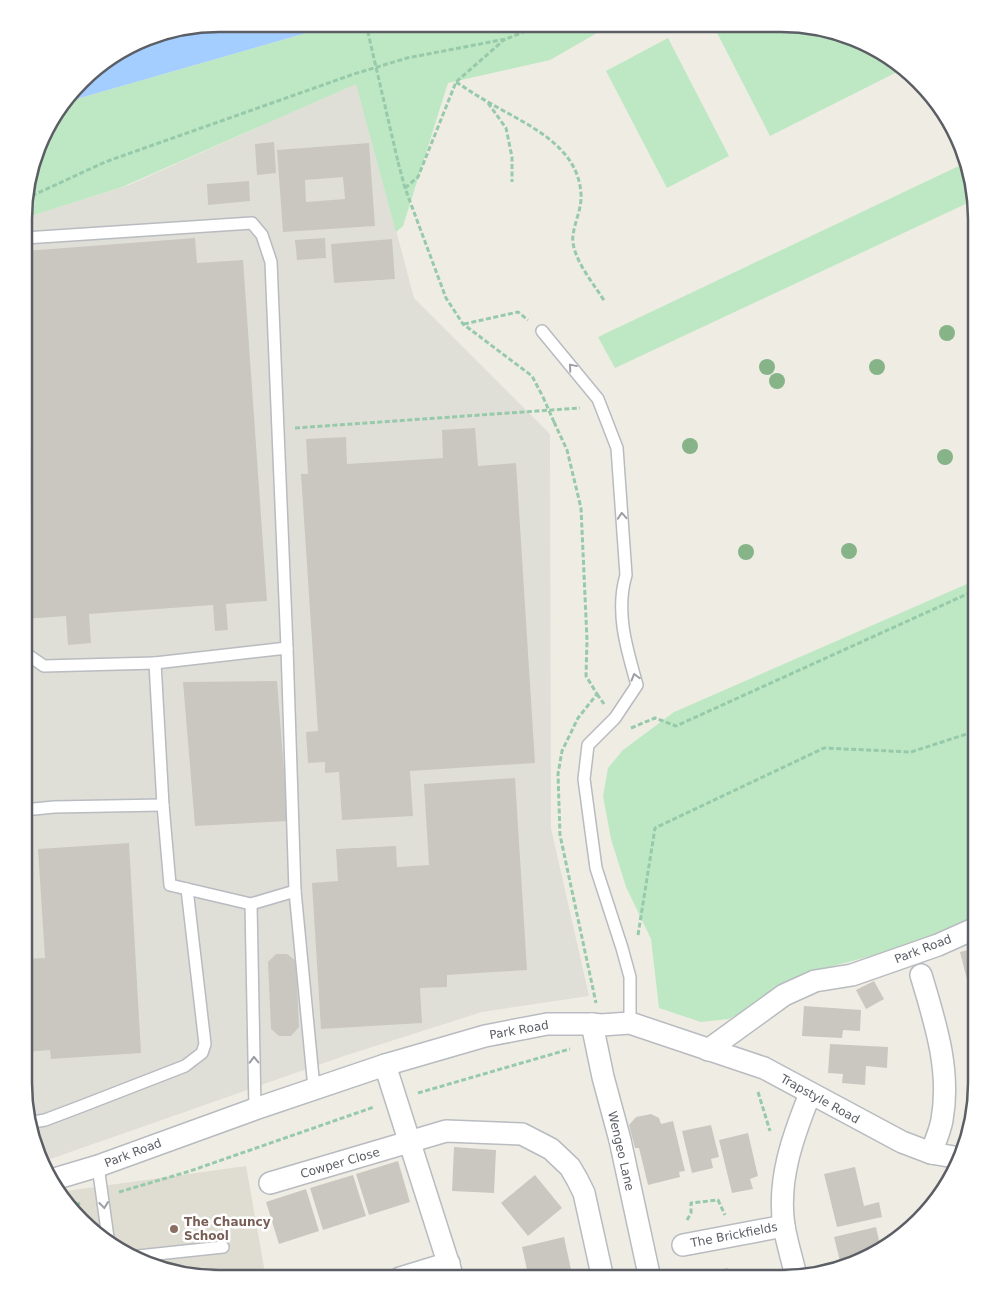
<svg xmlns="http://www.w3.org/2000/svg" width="1000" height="1303" font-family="'DejaVu Sans',sans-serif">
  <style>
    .industrial { fill: #dfdfd8 }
    .education { fill: #dfddd2 }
    .green { fill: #bee8c3 }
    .water { fill: #a3ceff }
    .building { fill: #cac7c0; fill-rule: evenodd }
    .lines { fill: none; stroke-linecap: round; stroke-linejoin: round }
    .lane-casing { stroke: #b8bbc0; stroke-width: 14 }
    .street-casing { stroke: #b8bbc0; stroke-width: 24 }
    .path { stroke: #97c9ab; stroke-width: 3; stroke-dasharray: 5 2.5; stroke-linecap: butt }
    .lane { stroke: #fff; stroke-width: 11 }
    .street { stroke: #fff; stroke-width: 21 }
    .path-bridge { stroke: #97c9ab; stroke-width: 3; stroke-dasharray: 5 2.5; stroke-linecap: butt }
    .tree { fill: #86b488 }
    .oneway { stroke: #9d9ea3 }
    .education-dot { fill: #8d6e63; stroke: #fff; stroke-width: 2 }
    .labels { text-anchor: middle; stroke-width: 5; stroke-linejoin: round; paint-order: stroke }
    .street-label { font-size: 12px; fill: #5b5e65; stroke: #fff }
    .education-label { font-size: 12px; font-weight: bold; fill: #785e54; stroke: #fff; text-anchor: start }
    .rim { fill: none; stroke: #5b5e65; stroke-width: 2.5 }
  </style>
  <rect width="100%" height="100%" fill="#efede3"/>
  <polygon class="industrial" points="357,83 414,298 550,434 551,828 589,996 482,1012 344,1056 42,1162 24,1084 25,218 129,185"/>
  <polygon class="education" points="246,1166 266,1278 194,1278 111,1246 72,1212 59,1192"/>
  <g class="green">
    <polygon points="338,24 611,25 550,60 448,83 403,226 396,232 356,84 122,187 25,218 25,194 50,122 66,102"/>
    <polygon points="713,25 806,25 889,57 903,69 770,136"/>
    <polygon points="668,38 729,156 667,188 606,71"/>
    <polygon points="963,164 972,201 615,368 598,337"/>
    <polygon points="976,580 976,923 955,934 814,971 729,1019 701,1022 659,1008 651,939 626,887 611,839 603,796 608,768 623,750 674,712"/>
  </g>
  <polygon class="water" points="220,24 338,24 66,102 91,72 156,34"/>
  <g class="building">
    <polygon points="274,142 276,173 257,175 255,144"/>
    <path d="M369,143L375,226L283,232L277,150ZM343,177L345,199L306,202L305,180Z"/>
    <polygon points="249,181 250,201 208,205 207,184"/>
    <polygon points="195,238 197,263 243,260 267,601 226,604 228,630 215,631 213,605 89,614 91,643 68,645 66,616 25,619 25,251"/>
    <polygon points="325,238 326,258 297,260 295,240"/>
    <polygon points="392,239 395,279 334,283 331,244"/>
    <polygon points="475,428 478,466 516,463 535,763 410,771 413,816 342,820 339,772 325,773 325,762 308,763 306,732 318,731 301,474 308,474 306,439 346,437 347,464 443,458 442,430"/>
    <polygon points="277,681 288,821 195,826 183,682"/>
    <polygon points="515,778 527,970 447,975 447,987 420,988 422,1023 321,1029 312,883 338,881 336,849 396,846 397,867 429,865 424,784"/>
    <polygon points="129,843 141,1053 51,1059 50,1050 24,1052 24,959 45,958 38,849"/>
    <polygon points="976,948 976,1006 974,1007 960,952"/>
    <polygon points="276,954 287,954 296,961 299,1027 291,1036 279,1036 271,1029 268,962"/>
    <polygon points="874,981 884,999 866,1009 856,990"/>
    <polygon points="804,1006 861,1010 860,1031 843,1030 842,1038 802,1036"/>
    <polygon points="830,1044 888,1047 887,1068 866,1066 865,1085 842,1083 843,1074 828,1073"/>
    <polygon points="651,1114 659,1118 661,1124 673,1121 685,1171 679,1172 680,1177 648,1185 639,1148 635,1148 629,1125 636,1117"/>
    <polygon points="711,1125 719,1157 711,1159 713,1168 692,1173 682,1131"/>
    <polygon points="748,1133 758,1176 750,1179 753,1189 732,1193 719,1140"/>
    <polygon points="454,1147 496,1150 494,1193 452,1191"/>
    <polygon points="398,1161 410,1202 369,1215 356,1174"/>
    <polygon points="855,1167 864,1206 879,1202 882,1217 837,1227 824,1174"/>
    <polygon points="353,1175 366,1216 323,1230 310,1188"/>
    <polygon points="535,1175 562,1208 528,1236 501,1203"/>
    <polygon points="306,1189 319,1231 279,1244 266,1202"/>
    <polygon points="876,1227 881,1250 867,1259 841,1265 834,1237"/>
    <polygon points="564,1237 573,1279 529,1279 522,1247"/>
    <polygon points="728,1268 731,1279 714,1279 712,1271"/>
    <polygon points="747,1269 748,1274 762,1271 764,1279 738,1279 736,1272"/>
  </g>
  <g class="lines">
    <g class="lane-casing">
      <g id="lane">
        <polyline points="25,238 252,223 262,235 271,262 287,648"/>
        <path d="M542,331L598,399L617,448L626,575C615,612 627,650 637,685L615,718L588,745L584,779L596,868L622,948L630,977V1023"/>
        <polygon points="287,648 295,891 251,904 170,885 163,805 155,663"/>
        <polyline points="25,653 44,666 155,663"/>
        <polyline points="24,810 54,807 163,805"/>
        <polyline points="295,891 314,1088"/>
        <polyline points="251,904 255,1109"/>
        <polyline points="33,1122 45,1120 82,1106 185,1066 202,1053 205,1044 187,889"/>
        <polyline points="98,1166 109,1245"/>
        <polyline points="138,1256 223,1247"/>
      </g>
    </g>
    <g class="street-casing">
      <g id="street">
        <path d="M921,975C935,1022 951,1070 942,1120C940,1131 935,1142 931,1153"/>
        <polyline points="592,1024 603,1077 620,1140 650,1279"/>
        <polyline points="708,1050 784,995 815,981 852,975 938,945 976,928"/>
        <polyline points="385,1065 453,1278"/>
        <polyline points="51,1180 98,1166 255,1109 385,1065 485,1036 547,1024 592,1024 601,1025 630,1023 764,1068 902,1142 931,1153 960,1158"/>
        <polyline points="270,1183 446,1131 522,1134 551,1149 570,1167 577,1179 584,1193 603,1279"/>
        <polyline points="683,1245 784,1226"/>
        <path d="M796,1276C792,1259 787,1243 784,1226C777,1180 793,1136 810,1094"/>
        <polyline points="400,1278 449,1263"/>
      </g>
    </g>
    <g class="path">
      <path d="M456,82C467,89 477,96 488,102C525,124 578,144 581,194C582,208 575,221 573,235C570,256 594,284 605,302"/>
      <polyline points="488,103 506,128 512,157 512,182"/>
      <polyline points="398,162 405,188 446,298 463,324 532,376 543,397"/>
      <polyline points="405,188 418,177 456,82 505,39"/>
      <polyline points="25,199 105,162 354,74 407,58 506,39 541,25"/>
      <polyline points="464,324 518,312 528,320"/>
      <polyline points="554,422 567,450 581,508 587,640 586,676 597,694 578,718 562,751 558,774 560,835 596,1003"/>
      <polyline points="295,428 580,408"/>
      <polyline points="597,694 604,704"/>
      <polyline points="631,728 655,718 676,726 976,590"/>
      <polyline points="638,935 655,828 824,748 911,752 976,731"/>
      <polyline points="758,1092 770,1131"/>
      <polyline points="418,1093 570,1049"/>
      <polyline points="119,1192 190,1171 374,1107"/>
      <polyline points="68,1206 82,1203"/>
      <polyline points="687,1220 691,1213 691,1203 718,1200 725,1215"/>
    </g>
    <use href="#lane" class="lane"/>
    <use href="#street" class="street"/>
    <g class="path-bridge">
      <polyline points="366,24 398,162"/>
      <polyline points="543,397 554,422"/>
    </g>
  </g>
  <g class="tree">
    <circle cx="947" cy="333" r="8"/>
    <circle cx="767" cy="367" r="8"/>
    <circle cx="877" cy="367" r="8"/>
    <circle cx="777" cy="381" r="8"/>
    <circle cx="690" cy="446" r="8"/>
    <circle cx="945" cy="457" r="8"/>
    <circle cx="849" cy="551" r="8"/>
    <circle cx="746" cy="552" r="8"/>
  </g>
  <defs><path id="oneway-chevron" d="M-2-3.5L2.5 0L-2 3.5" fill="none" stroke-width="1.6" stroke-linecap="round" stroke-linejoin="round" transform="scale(1.25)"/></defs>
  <g class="oneway">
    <use href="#oneway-chevron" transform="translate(572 367) rotate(-130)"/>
    <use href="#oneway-chevron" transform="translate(622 516) rotate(-94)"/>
    <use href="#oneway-chevron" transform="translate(635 677) rotate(-106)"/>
    <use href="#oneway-chevron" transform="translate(254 1060) rotate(-91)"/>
    <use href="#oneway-chevron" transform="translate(104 1205) rotate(83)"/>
  </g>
  <circle class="education-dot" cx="174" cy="1229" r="5"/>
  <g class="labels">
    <g class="street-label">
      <text transform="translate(923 949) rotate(-21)" y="4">Park Road</text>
      <text transform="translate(519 1030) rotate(-10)" y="4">Park Road</text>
      <text transform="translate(820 1099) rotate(29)" y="4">Trapstyle Road</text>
      <text transform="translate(621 1151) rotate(77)" y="4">Wengeo Lane</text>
      <text transform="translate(133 1153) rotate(-21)" y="4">Park Road</text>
      <text transform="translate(340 1163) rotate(-16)" y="4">Cowper Close</text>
      <text transform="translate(734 1235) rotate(-11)" y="4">The Brickfields</text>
    </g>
    <g class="education-label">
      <text x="184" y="1226">The Chauncy<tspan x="184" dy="14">School</tspan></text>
    </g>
  </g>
  <path d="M0 0H1000V1303H0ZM219 32H781A187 187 0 0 1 968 219V1083A187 187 0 0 1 781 1270H219A187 187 0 0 1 32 1083V219A187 187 0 0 1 219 32Z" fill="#fff" fill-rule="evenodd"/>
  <path class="rim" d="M219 32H781A187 187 0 0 1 968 219V1083A187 187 0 0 1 781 1270H219A187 187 0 0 1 32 1083V219A187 187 0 0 1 219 32Z"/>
</svg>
